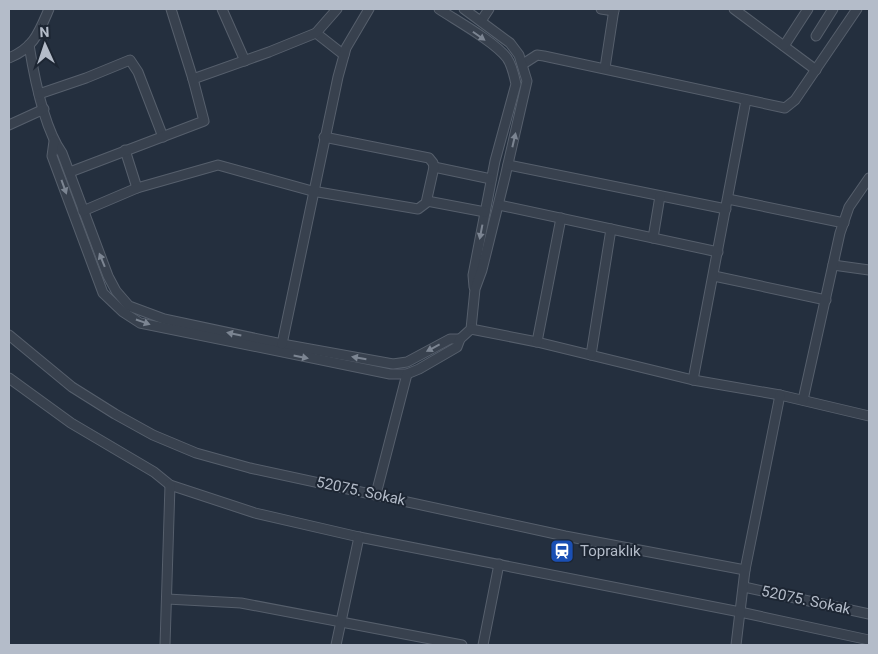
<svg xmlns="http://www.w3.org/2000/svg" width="878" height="654" font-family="Roboto,sans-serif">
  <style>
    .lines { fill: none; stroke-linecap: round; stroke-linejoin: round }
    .minor-casing { stroke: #565f6c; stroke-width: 11 }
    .minor { stroke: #38414e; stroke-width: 9 }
    .oneway { fill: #7c8592 }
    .labels { text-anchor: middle; stroke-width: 4; stroke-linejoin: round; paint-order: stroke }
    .street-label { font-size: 15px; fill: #b4bcc9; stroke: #1d2633 }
    .poi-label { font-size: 15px; fill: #b4bcc9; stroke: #1d2633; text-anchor: start }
  </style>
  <rect width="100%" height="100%" fill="#242f3e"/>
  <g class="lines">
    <g class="minor-casing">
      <g id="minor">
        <polyline points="222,9 245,61"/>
        <path d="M439,9C457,21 495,42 507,58C512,65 514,75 516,84L495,161L473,275L474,287"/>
        <polyline points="601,9 614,11"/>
        <polyline points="734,9 816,70"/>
        <polyline points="481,21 489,9"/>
        <polyline points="316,33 344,55"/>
        <polyline points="816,36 833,9"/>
        <path d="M29,45C34,76 44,128 62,153L108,276L116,291L129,306L164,319L282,344L393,364L407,362L450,339H460"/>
        <polyline points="784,46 808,9"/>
        <path d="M9,58C34,48 39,32 49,9"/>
        <polyline points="523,64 537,55 544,56 785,108 795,100 857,9"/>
        <polyline points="605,68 614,9"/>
        <polyline points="193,79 269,52 316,33 337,9"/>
        <polyline points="39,94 86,78 130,60 138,72 163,137"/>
        <polyline points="9,125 44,109"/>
        <polyline points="54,141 52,156 103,293 123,312 140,323 390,374 407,374 419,369 457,347 460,339 471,329 475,289 482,270 505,177 527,81 519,55 510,43 464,9"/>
        <polyline points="125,150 137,188"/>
        <polyline points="508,165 726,209"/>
        <polyline points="434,167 491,179"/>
        <polyline points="70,172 204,121 193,79 171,9"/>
        <polyline points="728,199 844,223"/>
        <polyline points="427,201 485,212"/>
        <polyline points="499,205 718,252"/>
        <polyline points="83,211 137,188 218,165 312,191 418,209 426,203 434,167 433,163 429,158 324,137"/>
        <polyline points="653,238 660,196"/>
        <polyline points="833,265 869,270"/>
        <polyline points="714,276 826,300"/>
        <polyline points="471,329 537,342 693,380 780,395 869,416"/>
        <polyline points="9,335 72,387 115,414 153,435 196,453 250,468 565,536 745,570"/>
        <polyline points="537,342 561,218"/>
        <polyline points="282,344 338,77 346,48 369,9"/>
        <polyline points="591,355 611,229"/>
        <polyline points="9,378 71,423 154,472 170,485 255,513 359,537 740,612 869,640"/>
        <polyline points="693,380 746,100"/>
        <polyline points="803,400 840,233 849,207 869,178"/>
        <polyline points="376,494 407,374"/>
        <polyline points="744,587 869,614"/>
        <polyline points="167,599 241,603 462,645"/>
        <polyline points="165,645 170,485"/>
        <polyline points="336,645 359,537"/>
        <polyline points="483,645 499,564"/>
        <polyline points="736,645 745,570 780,395"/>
      </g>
    </g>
    <use href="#minor" class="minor"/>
  </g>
  <defs><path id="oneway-solid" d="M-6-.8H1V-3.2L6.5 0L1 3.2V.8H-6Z" transform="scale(1.25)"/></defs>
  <g class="oneway">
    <use href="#oneway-solid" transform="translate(479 36) rotate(35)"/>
    <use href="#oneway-solid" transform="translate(514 140) rotate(-77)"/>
    <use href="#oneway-solid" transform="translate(64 187) rotate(70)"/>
    <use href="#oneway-solid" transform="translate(481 232) rotate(101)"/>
    <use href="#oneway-solid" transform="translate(102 260) rotate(-112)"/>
    <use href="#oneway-solid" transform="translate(143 322) rotate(19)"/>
    <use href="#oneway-solid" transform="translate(234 334) rotate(-168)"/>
    <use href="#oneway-solid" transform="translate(433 348) rotate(152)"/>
    <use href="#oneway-solid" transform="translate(301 357) rotate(11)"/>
    <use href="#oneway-solid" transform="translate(359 358) rotate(-170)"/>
  </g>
  <defs>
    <g id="station-square" transform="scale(1.25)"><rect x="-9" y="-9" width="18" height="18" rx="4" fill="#1a4fb4" stroke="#1d2633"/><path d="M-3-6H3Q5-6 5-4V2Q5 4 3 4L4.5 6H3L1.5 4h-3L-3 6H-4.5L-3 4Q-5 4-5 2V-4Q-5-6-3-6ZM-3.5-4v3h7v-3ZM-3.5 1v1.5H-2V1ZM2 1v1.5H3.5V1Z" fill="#fff"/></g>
  </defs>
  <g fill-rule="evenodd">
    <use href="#station-square" x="562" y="551"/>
  </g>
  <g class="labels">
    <g class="street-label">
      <text transform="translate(361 491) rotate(12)" y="5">52075. Sokak</text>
      <text transform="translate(806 600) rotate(12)" y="5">52075. Sokak</text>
    </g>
    <g class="poi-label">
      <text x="580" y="556">Topraklık</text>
    </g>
  </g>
  <rect width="878" height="654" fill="none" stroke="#b4bcc9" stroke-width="20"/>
  <g transform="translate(45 45) rotate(357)" stroke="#1d2633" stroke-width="4" paint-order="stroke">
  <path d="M0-4L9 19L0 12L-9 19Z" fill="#b4bcc9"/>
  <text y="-8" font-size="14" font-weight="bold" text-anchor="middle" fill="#b4bcc9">N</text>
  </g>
</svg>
